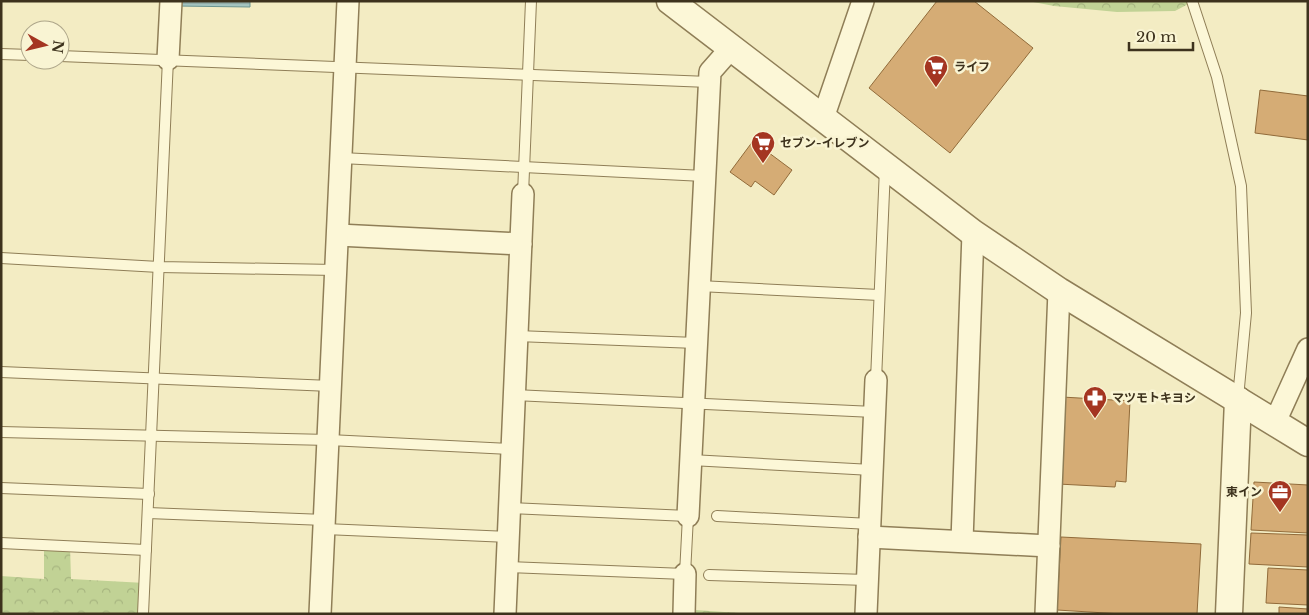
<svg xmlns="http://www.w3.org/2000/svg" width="1309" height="615" font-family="'Libre Baskerville','Noto Sans JP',serif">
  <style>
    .park { fill: url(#park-crowns) }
    .water { fill: url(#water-rules); stroke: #6b9591 }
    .building { fill: #d5ac75; stroke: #916b3a }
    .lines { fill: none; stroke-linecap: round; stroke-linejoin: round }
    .service-casing { stroke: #8f7e57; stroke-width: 12 }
    .minor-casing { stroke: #8f7e57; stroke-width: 24 }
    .tertiary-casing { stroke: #8f7e57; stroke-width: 29 }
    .service { stroke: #fcf7d7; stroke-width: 10 }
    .minor { stroke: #fcf7d7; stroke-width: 21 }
    .tertiary { stroke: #fcf7d7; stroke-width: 26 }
    .labels { text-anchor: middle; stroke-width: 5; stroke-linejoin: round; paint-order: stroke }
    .poi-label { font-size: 12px; font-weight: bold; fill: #3d321d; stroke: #f9f4d3; text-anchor: start }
  </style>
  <defs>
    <pattern id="park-crowns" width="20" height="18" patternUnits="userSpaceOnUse" patternTransform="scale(1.25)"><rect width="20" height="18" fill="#c1d295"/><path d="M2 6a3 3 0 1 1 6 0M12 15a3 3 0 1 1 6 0" fill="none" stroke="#a7b580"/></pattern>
    <pattern id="water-rules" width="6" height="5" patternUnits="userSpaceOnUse" patternTransform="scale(1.25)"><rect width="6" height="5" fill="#a5c5c1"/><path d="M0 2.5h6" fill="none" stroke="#88a19c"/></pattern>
  </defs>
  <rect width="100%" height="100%" fill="#f3ecc3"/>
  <g class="park">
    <polygon points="1028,1 1194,1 1175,11 1117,12 1054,6"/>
    <polygon points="44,545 70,546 71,579 145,583 143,614 1,614 1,576 44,579"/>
    <polygon points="695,610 754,614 694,614"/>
  </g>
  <polygon class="water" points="176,1 250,1 250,7 176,6"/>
  <g class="building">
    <polygon points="937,1 974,1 1033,48 950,153 869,88"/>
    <polygon points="1260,90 1308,96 1308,140 1255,133"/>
    <polygon points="753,141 792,170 774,195 755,181 751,187 730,172"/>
    <polygon points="1062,397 1130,401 1126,482 1116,481 1115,487 1058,484"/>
    <polygon points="1254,482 1308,485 1308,533 1251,530"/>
    <polygon points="1251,533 1308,535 1308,567 1249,564"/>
    <polygon points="1061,537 1201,544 1197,614 1122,614 1057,610"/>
    <polygon points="1268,568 1308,570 1308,605 1266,603"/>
    <polygon points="1279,607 1308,609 1308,614 1279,614"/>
  </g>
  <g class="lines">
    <g class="service-casing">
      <g id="service">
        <polyline points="1192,1 1217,77 1241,186 1246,313 1238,398"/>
        <polyline points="1,54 30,55"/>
        <polyline points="60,56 709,82"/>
        <polyline points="341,158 704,176"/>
        <polyline points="523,194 531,1"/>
        <polyline points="1,258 159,267 336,270"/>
        <polyline points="699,286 879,295"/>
        <polyline points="517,336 696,343"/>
        <polyline points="1,372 331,386"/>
        <polyline points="876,380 885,168"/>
        <polyline points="514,395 874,412"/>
        <polyline points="1,432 329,440 512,449"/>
        <polyline points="691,460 872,470"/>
        <polyline points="1,488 149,494"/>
        <polyline points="148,513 325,520"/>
        <polyline points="717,516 870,524"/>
        <polyline points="325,529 509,537"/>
        <polyline points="1,543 146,550"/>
        <polyline points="508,567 685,574 688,516 510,508"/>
        <polyline points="709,575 867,580"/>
        <polyline points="143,614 168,59"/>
      </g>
    </g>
    <g class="minor-casing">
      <g id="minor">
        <polyline points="168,59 171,1"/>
        <polyline points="823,118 863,1"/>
        <polyline points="338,235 521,244"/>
        <polyline points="1275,422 1308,349"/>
        <polyline points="688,516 710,72 732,47"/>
        <polyline points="869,537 1049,546"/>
        <polyline points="962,541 973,233"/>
        <polyline points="320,614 348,1"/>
        <polyline points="505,614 523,194"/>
        <polyline points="684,614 685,574"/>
        <polyline points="866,614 876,380"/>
        <polyline points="1046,614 1059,291"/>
      </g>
    </g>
    <g class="tertiary-casing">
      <g id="tertiary">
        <polyline points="670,1 973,233 1059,291 1308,443"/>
        <polyline points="1229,614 1238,400"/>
      </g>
    </g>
    <use href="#service" class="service"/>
    <use href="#minor" class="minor"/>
    <use href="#tertiary" class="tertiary"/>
  </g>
  <defs>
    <g id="supermarket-pin" transform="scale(1.25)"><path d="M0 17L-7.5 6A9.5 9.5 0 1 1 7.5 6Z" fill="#a43521" stroke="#f9f4d3"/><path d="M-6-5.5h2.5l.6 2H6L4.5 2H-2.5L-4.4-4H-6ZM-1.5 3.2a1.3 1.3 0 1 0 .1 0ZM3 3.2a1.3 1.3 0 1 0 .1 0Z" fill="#fff"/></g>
    <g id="pharmacy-pin" transform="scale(1.25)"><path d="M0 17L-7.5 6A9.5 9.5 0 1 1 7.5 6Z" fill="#a43521" stroke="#f9f4d3"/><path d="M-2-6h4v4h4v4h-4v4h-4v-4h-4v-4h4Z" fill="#fff"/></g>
    <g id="office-pin" transform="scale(1.25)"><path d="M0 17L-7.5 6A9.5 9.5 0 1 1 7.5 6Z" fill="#a43521" stroke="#f9f4d3"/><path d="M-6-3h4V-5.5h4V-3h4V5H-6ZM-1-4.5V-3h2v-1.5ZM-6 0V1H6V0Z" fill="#fff"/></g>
  </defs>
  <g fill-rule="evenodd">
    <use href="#supermarket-pin" x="936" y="67"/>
    <use href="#supermarket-pin" x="763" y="143"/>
    <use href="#pharmacy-pin" x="1095" y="398"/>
    <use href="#office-pin" x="1280" y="492"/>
  </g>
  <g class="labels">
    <g class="poi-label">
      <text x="954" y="71">ライフ</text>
      <text x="780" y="147">セブン-イレブン</text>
      <text x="1112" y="402">マツモトキヨシ</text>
      <text x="1262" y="496" text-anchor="end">東イン</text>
    </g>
  </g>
  <rect width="1309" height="615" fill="none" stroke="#3d321d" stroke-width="5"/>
  <g transform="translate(45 45) rotate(98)"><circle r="24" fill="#f9f4d3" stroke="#aea68a"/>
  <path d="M0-4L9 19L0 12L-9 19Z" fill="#a43521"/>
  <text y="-8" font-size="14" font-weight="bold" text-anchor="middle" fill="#3d321d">N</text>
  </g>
  <path d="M1129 42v8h64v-8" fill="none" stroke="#3d321d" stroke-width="2.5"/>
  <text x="1136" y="42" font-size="15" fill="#3d321d" stroke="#f9f4d3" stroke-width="4" paint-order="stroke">20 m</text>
</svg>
